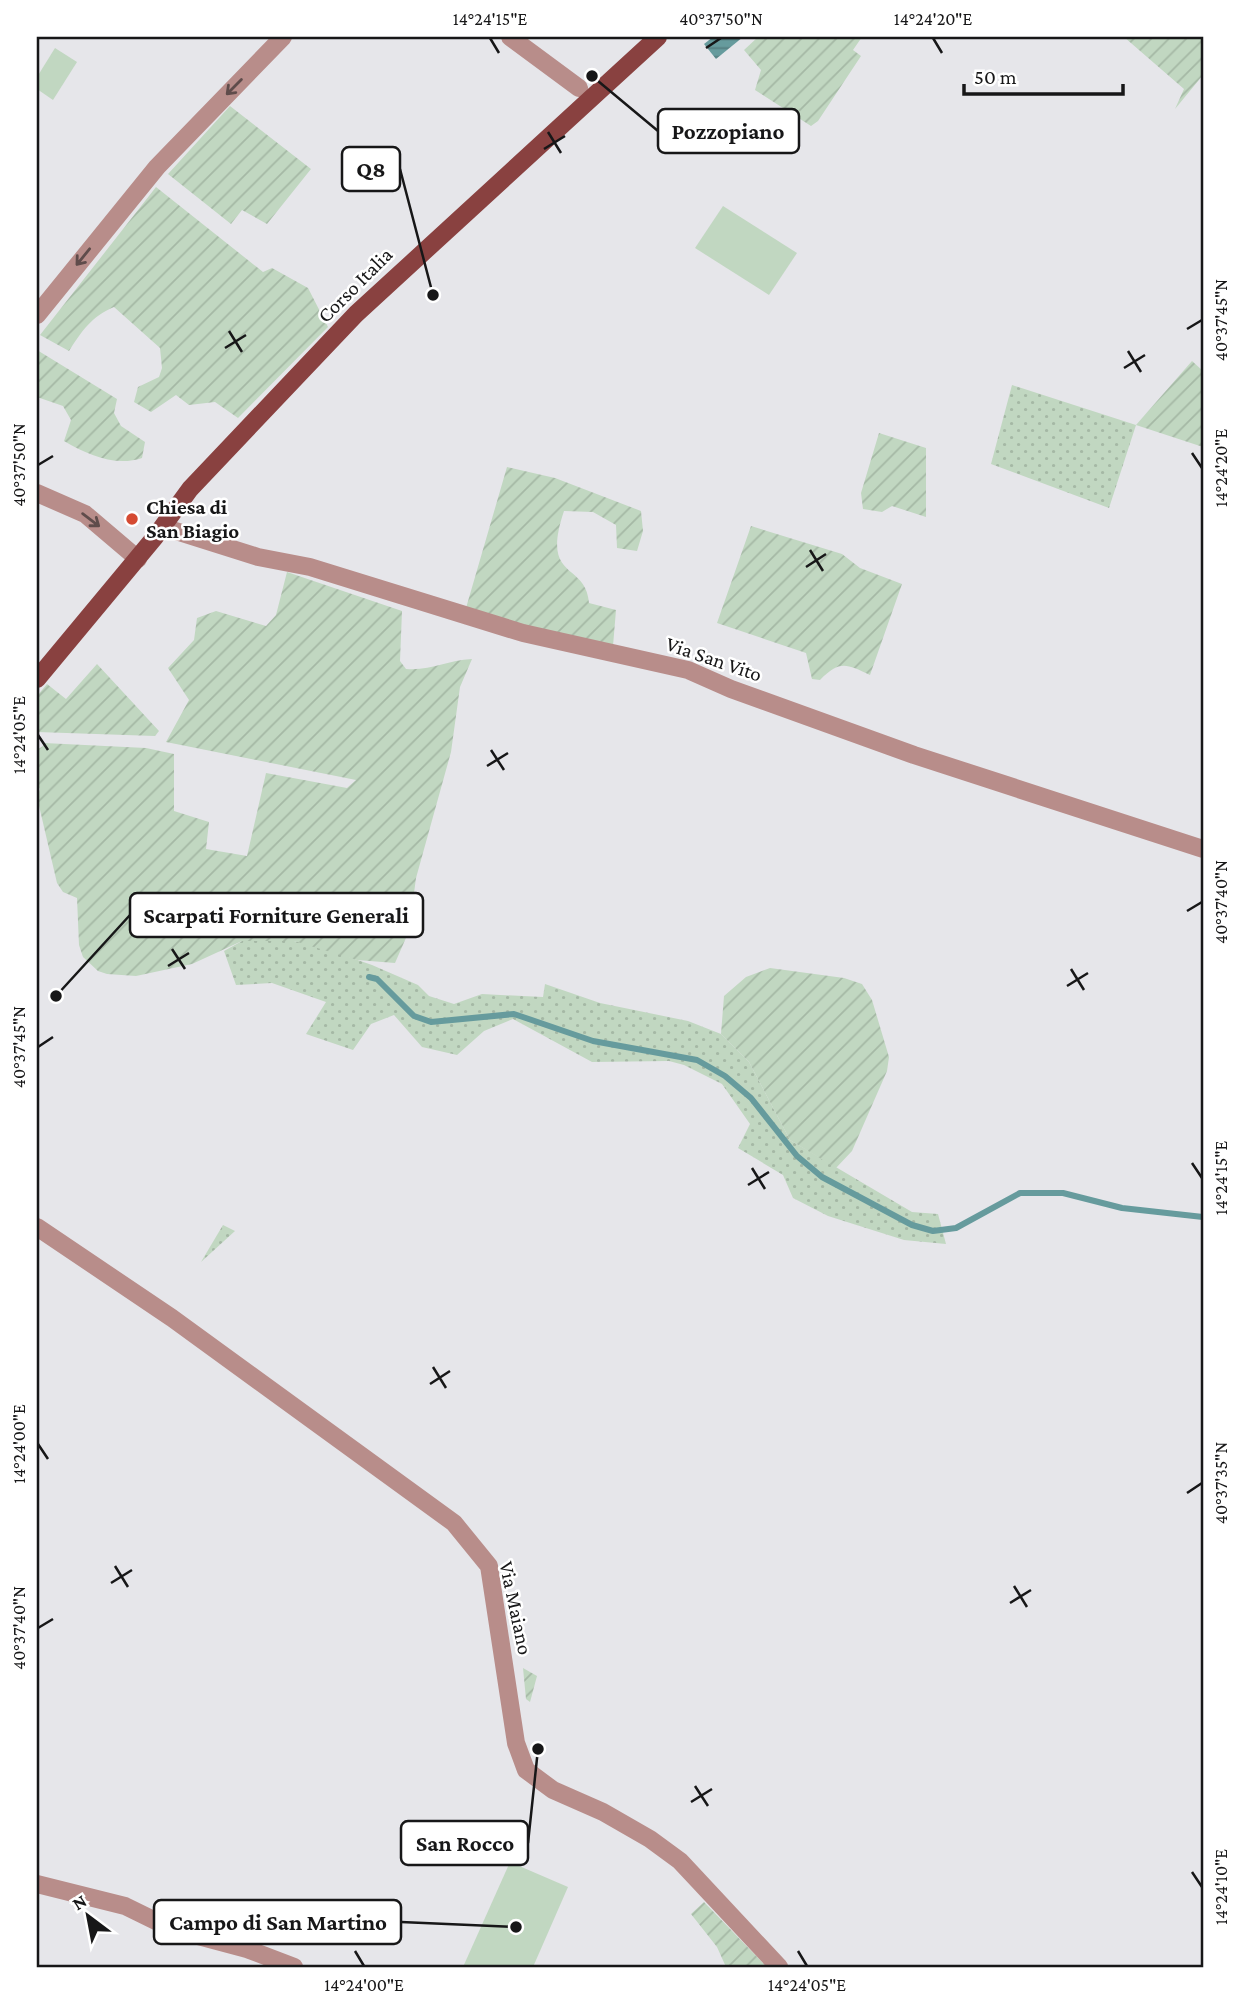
<svg xmlns="http://www.w3.org/2000/svg" width="1240" height="2004" font-family="'Crimson Pro',serif">
  <style>
    .grass { fill: url(#grass-dots) }
    .park { fill: #c1d7c1 }
    .garden { fill: url(#garden-furrows) }
    .water { fill: url(#water-rules) }
    .lines { fill: none; stroke-linecap: round; stroke-linejoin: round }
    .stream { stroke: #669b9d; stroke-width: 6 }
    .minor { stroke: #b88d8a; stroke-width: 18 }
    .major { stroke: #894140; stroke-width: 18 }
    .oneway { stroke: #5f4c4b }
    .ticks { fill: none; stroke: #171718; stroke-width: 2.5 }
    .poi-dot { fill: #d54a32; stroke: #fff; stroke-width: 2.5 }
    .labels { text-anchor: middle; stroke-width: 5; stroke-linejoin: round; paint-order: stroke }
    .street-label { font-size: 21px; fill: #171718; stroke: #fff }
    .poi-label { font-size: 21px; font-weight: bold; fill: #171718; stroke: #fff; text-anchor: start }
    .leader { fill: none; stroke: #171718; stroke-width: 2.5 }
    .callout-dot { fill: #171718; stroke: #fff; stroke-width: 2.5 }
    .callout { fill: #fff; stroke: #171718; stroke-width: 2.5 }
    .callout-label { font-size: 23px; text-anchor: middle; font-weight: bold; fill: #171718 }
    .neatline { fill: none; stroke: #171718; stroke-width: 2.5 }
    .ticks-label { font-size: 18px; text-anchor: middle; fill: #171718 }
  </style>
  <defs>
    <pattern id="grass-dots" width="8" height="8" patternUnits="userSpaceOnUse" patternTransform="scale(1.75)"><rect width="8" height="8" fill="#c1d7c1"/><path d="M2 2h.1M6 6h.1" fill="none" stroke="#a5b8a5" stroke-width="1.8" stroke-linecap="round"/></pattern>
    <pattern id="garden-furrows" width="10" height="10" patternUnits="userSpaceOnUse" patternTransform="scale(1.75)"><rect width="10" height="10" fill="#c1d7c1"/><path d="M-1 1l2-2M0 10L10 0M9 11l2-2" fill="none" stroke="#a5b8a5"/></pattern>
    <pattern id="water-rules" width="6" height="5" patternUnits="userSpaceOnUse" patternTransform="scale(1.75)"><rect width="6" height="5" fill="#669b9d"/><path d="M0 2.5h6" fill="none" stroke="#537d7f"/></pattern>
  </defs>
  <rect width="100%" height="100%" fill="#e6e6ea"/>
  <g class="grass">
    <polygon points="1012,385 1136,425 1109,508 991,464"/>
    <polygon points="242,941 294,941 320,947 372,965 418,985 429,996 454,1004 482,994 543,997 545,984 600,1003 688,1021 721,1034 749,1062 790,1140 912,1212 938,1214 946,1244 904,1240 828,1216 793,1198 783,1175 738,1148 750,1124 722,1084 684,1065 669,1061 592,1062 513,1019 484,1031 457,1055 422,1047 394,1015 371,1024 353,1050 306,1034 326,1002 272,983 236,985 224,951"/>
    <polygon points="223,1225 235,1231 201,1262"/>
  </g>
  <g class="park">
    <polygon points="55,48 77,62 53,100 37,89 37,77"/>
    <polygon points="723,206 797,253 769,295 695,248"/>
    <polygon points="510,1862 568,1887 533,1967 463,1967"/>
  </g>
  <g class="garden">
    <polygon points="758,37 862,37 853,50 861,56 818,121 811,126 755,90 761,70 744,50"/>
    <polygon points="1124,37 1203,37 1203,75 1175,109 1184,89"/>
    <polygon points="230,106 311,169 267,224 242,210 231,224 168,174"/>
    <path d="M156,187L263,272L272,268L308,288L328,327L238,418L215,402L189,405L176,395L151,412L134,402L138,387L159,377L162,368L160,348L114,307C92,316 81,332 69,351L40,335Z"/>
    <path d="M37,350L117,399L114,413L121,426L145,442L142,458C116,467 88,455 64,441L71,420L63,406L37,397Z"/>
    <polygon points="1192,361 1203,371 1203,447 1136,425"/>
    <polygon points="879,433 926,448 926,517 892,506 882,512 863,509 861,493"/>
    <path d="M507,467L555,478L641,511L643,531L637,551L617,548L616,525L593,512L564,511C540,582 586,561 589,603L616,610L613,646L528,628L466,608Z"/>
    <path d="M751,526L842,554L860,568L902,584L870,675C846,664 840,660 820,680L812,679L806,653L717,623Z"/>
    <path d="M287,572L402,611L400,661L406,669C431,671 447,660 472,659L460,687L451,752L416,878L409,931L395,963L357,960L294,941H242L192,964L136,976L107,974L98,971L83,957L79,945L77,898L63,892L57,883L37,797L40,789L37,785V750L43,746L44,743L146,748L174,754V811L209,822L206,849L247,856L266,773L347,788L356,780L166,742L189,700L168,668L194,640L197,618L216,611L266,626L276,615Z"/>
    <polygon points="97,664 159,731 155,736 37,732 37,696 47,684 66,699"/>
    <polygon points="770,968 844,978 862,984 872,1000 889,1057 887,1071 852,1151 836,1168 790,1140 749,1062 721,1034 724,996 746,977"/>
    <polygon points="523,1668 537,1676 530,1702 526,1699"/>
    <polygon points="704,1902 767,1967 726,1967 717,1947 691,1914"/>
  </g>
  <polygon class="water" points="713,37 743,37 716,59 704,44"/>
  <g class="lines">
    <polyline class="stream" points="369,977 377,979 414,1016 431,1022 514,1014 593,1041 697,1060 725,1076 751,1098 797,1156 822,1177 912,1225 933,1231 956,1228 1020,1193 1063,1193 1122,1208 1203,1217"/>
    <g class="minor">
      <polyline points="510,37 579,88"/>
      <polyline points="37,315 157,167 283,37"/>
      <polyline points="37,493 85,514 138,559"/>
      <polyline points="163,527 258,557 310,567 523,633 688,670 731,689 914,755 1203,849"/>
      <polyline points="37,1227 172,1318 454,1523 489,1566 516,1743 526,1770 553,1790 603,1812 650,1839 680,1861 779,1967"/>
      <polyline points="37,1884 125,1906 172,1929 247,1949 294,1967"/>
    </g>
    <polyline class="major" points="37,679 155,537 190,489 356,314 658,37"/>
  </g>
  <defs><path id="oneway-shaft" d="M-6 0H5M1.5-3L5.5 0L1.5 3" fill="none" stroke-width="1.6" stroke-linecap="round" stroke-linejoin="round" transform="scale(1.75)"/></defs>
  <g class="oneway">
    <use href="#oneway-shaft" transform="translate(234 87) rotate(135)"/>
    <use href="#oneway-shaft" transform="translate(83 257) rotate(129)"/>
    <use href="#oneway-shaft" transform="translate(91 520) rotate(37)"/>
  </g>
  <path class="ticks" d="M490,38L499,53M933,38L942,53M706,48L721,38M548,132L561,153M544,149L565,136M1187,329L1202,320M229,331L242,352M225,348L246,335M1128,351L1141,372M1124,368L1145,355M1192,453L1202,468M38,465L53,456M810,550L823,571M806,567L826,554M38,735L48,750M491,750L504,770M487,766L508,753M1187,911L1202,902M172,949L185,969M168,966L189,953M1071,969L1084,990M1067,986L1088,973M38,1047L53,1037M1192,1163L1202,1178M752,1168L765,1189M748,1185L769,1172M433,1367L446,1388M430,1384L450,1371M38,1444L48,1459M1187,1493L1202,1483M115,1566L128,1587M111,1583L132,1570M1014,1586L1027,1607M1010,1603L1031,1590M38,1628L53,1619M695,1786L708,1806M691,1802L712,1789M1192,1872L1202,1887M355,1951L364,1966M798,1951L807,1966"/>
  <circle class="poi-dot" cx="132" cy="519" r="7"/>
  <g class="labels">
    <g class="street-label">
      <text transform="translate(355 285) rotate(-45)" y="7">Corso Italia</text>
      <text transform="translate(714 659) rotate(19)" y="7">Via San Vito</text>
      <text transform="translate(516 1608) rotate(78)" y="7">Via Maiano</text>
    </g>
    <g class="poi-label">
      <text x="146" y="514">Chiesa di<tspan x="146" dy="24">San Biagio</tspan></text>
    </g>
  </g>
  <path class="leader" d="M592 76L658 131M433 295L400 169M56 996L130 915M538 1749L528 1843M516 1927L401 1922"/>
  <g class="callout-dot">
    <circle cx="592" cy="76" r="7"/>
    <circle cx="433" cy="295" r="7"/>
    <circle cx="56" cy="996" r="7"/>
    <circle cx="538" cy="1749" r="7"/>
    <circle cx="516" cy="1927" r="7"/>
  </g>
  <g class="callout">
    <rect x="658" y="109" width="141" height="44" rx="7"/>
    <rect x="342" y="147" width="58" height="44" rx="7"/>
    <rect x="130" y="893" width="293" height="44" rx="7"/>
    <rect x="401" y="1821" width="127" height="44" rx="7"/>
    <rect x="154" y="1900" width="247" height="44" rx="7"/>
  </g>
  <g class="callout-label">
    <text x="728" y="139">Pozzopiano</text>
    <text x="371" y="177">Q8</text>
    <text x="276" y="923">Scarpati Forniture Generali</text>
    <text x="465" y="1851">San Rocco</text>
    <text x="278" y="1930">Campo di San Martino</text>
  </g>
  <rect width="1240" height="2004" fill="none" stroke="#ffffff" stroke-width="77"/>
  <g transform="translate(88 1916) rotate(328)" stroke="#ffffff" stroke-width="5" paint-order="stroke">
  <path d="M0-5L12 26L0 18L-12 26Z" fill="#171718"/>
  <text y="-10" font-size="19" font-weight="bold" text-anchor="middle" fill="#171718">N</text>
  </g>
  <path d="M964 84v10h159v-10" fill="none" stroke="#171718" stroke-width="3.5"/>
  <text x="974" y="84" font-size="21" fill="#171718" stroke="#ffffff" stroke-width="5" paint-order="stroke">50 m</text>
  <rect x="38" y="38" width="1164" height="1928" class="neatline"/>
  <g class="ticks-label">
    <text x="490" y="25">14°24'15"E</text>
    <text x="721" y="25">40°37'50"N</text>
    <text x="933" y="25">14°24'20"E</text>
    <text transform="translate(1221 320) rotate(-90)" y="6">40°37'45"N</text>
    <text transform="translate(19 465) rotate(-90)" y="6">40°37'50"N</text>
    <text transform="translate(1221 468) rotate(-90)" y="6">14°24'20"E</text>
    <text transform="translate(19 735) rotate(-90)" y="6">14°24'05"E</text>
    <text transform="translate(1221 902) rotate(-90)" y="6">40°37'40"N</text>
    <text transform="translate(19 1047) rotate(-90)" y="6">40°37'45"N</text>
    <text transform="translate(1221 1178) rotate(-90)" y="6">14°24'15"E</text>
    <text transform="translate(19 1444) rotate(-90)" y="6">14°24'00"E</text>
    <text transform="translate(1221 1483) rotate(-90)" y="6">40°37'35"N</text>
    <text transform="translate(19 1628) rotate(-90)" y="6">40°37'40"N</text>
    <text transform="translate(1221 1887) rotate(-90)" y="6">14°24'10"E</text>
    <text x="364" y="1991">14°24'00"E</text>
    <text x="807" y="1991">14°24'05"E</text>
  </g>
</svg>
